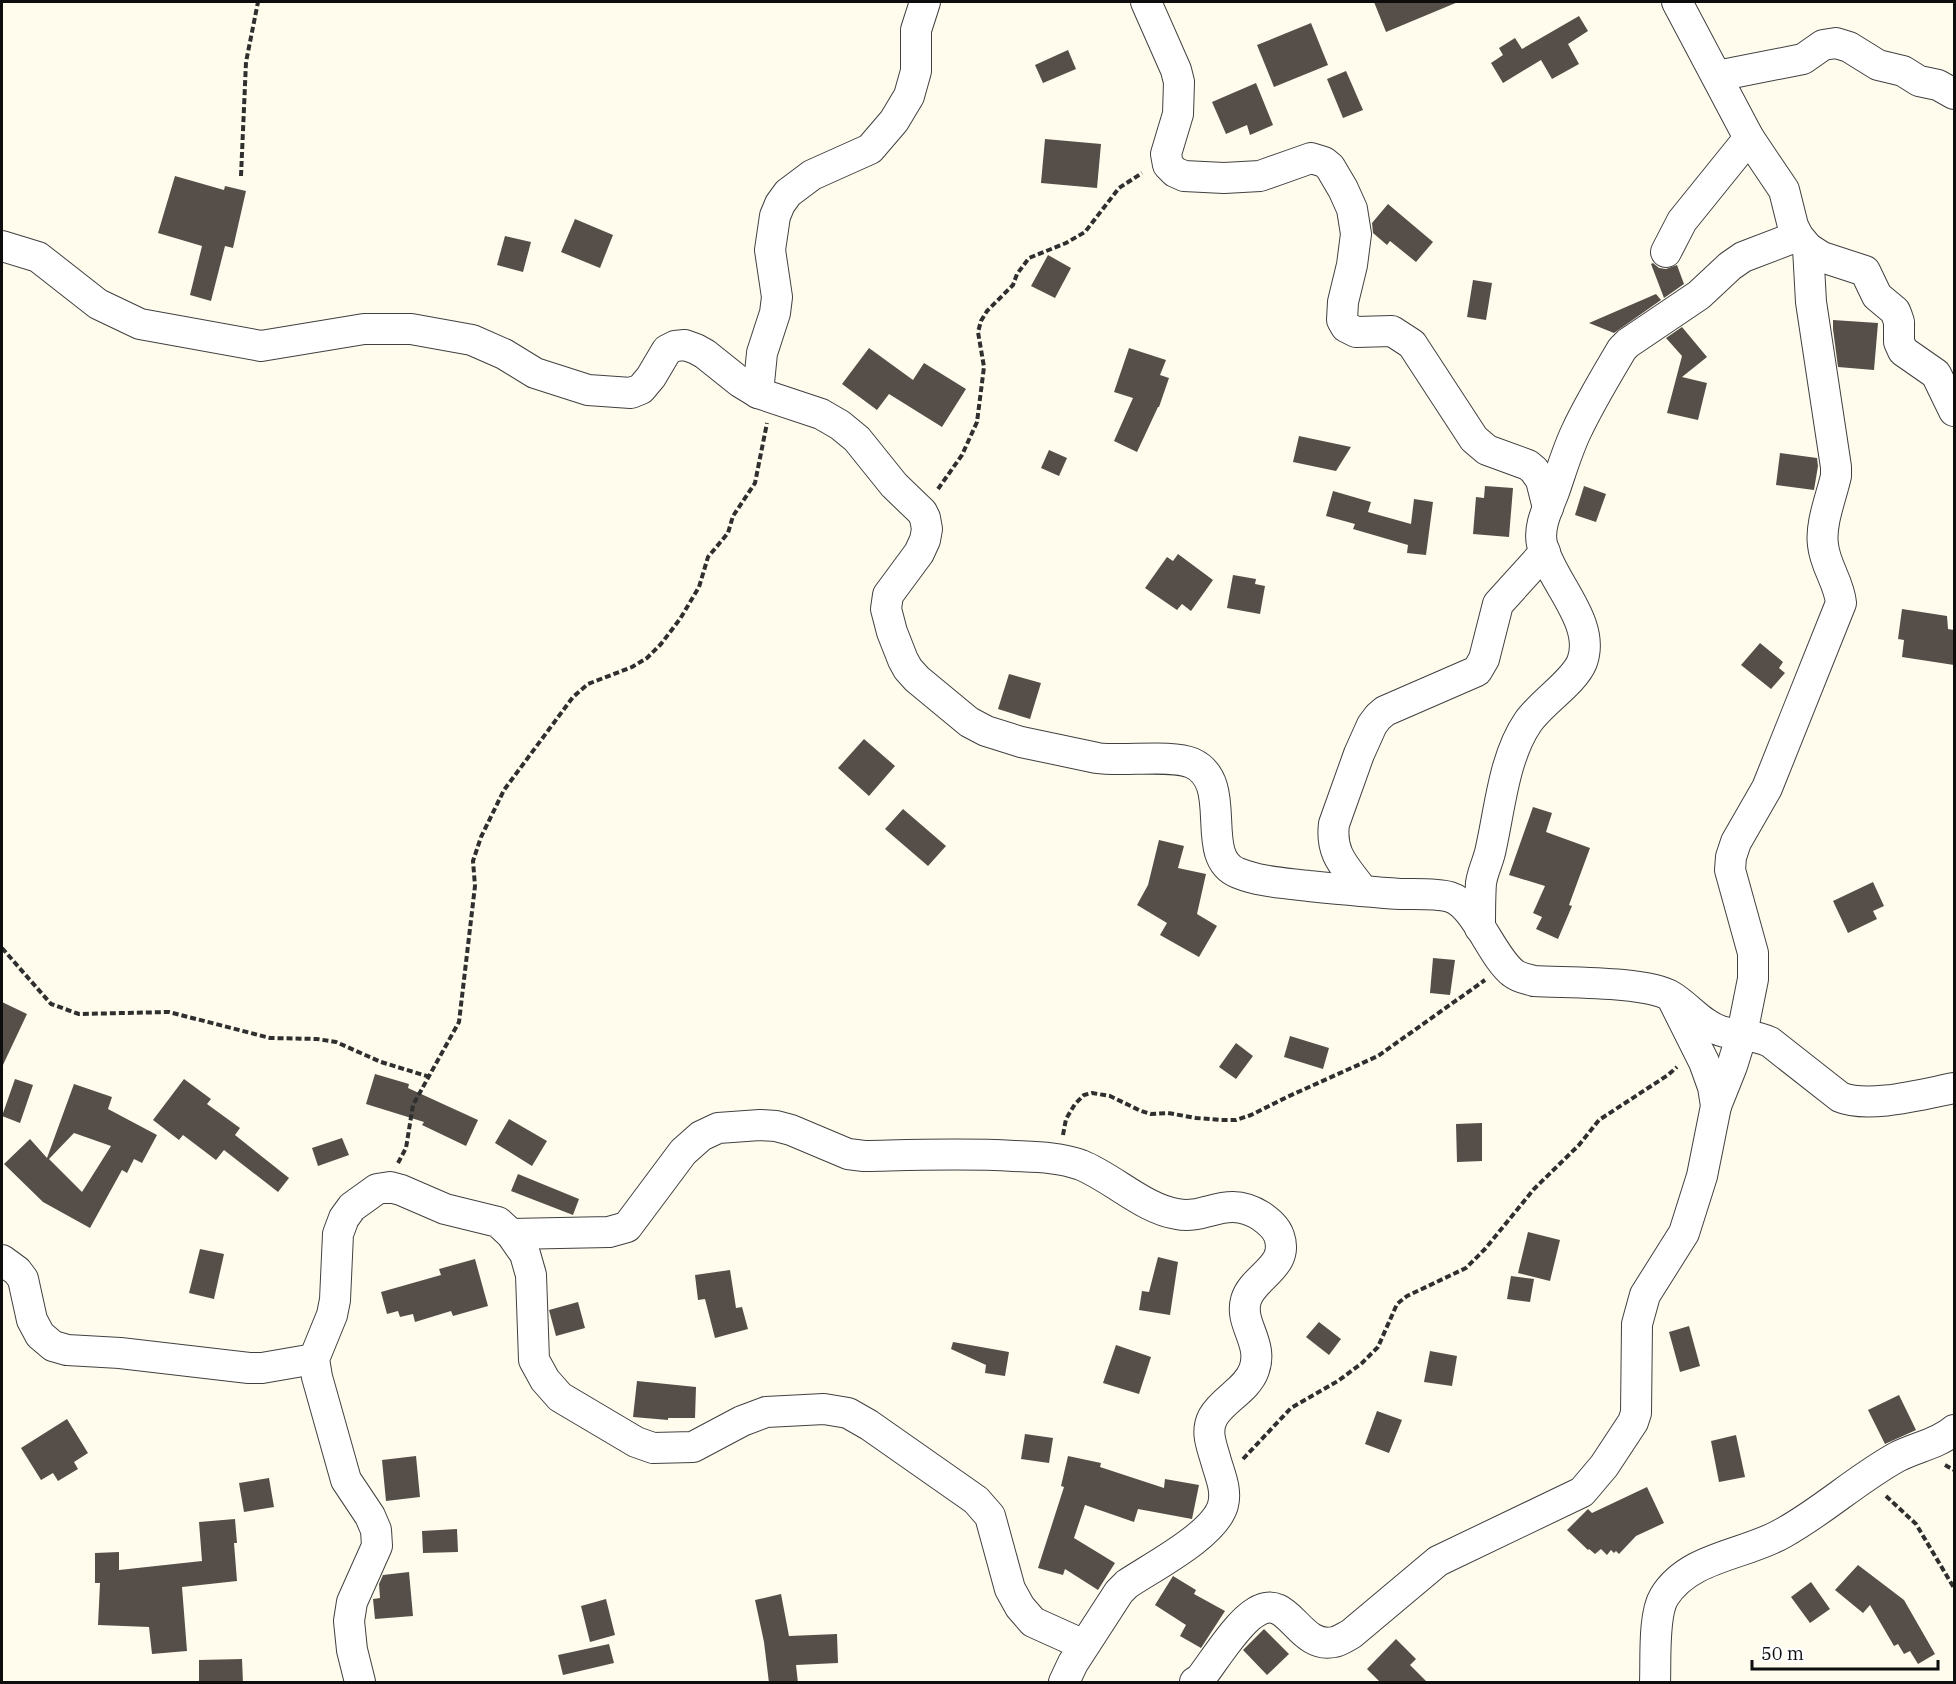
<svg xmlns="http://www.w3.org/2000/svg" width="1956" height="1684" font-family="'IBM Plex Serif',serif">
  <style>
    .building { fill: #564f49; fill-rule: evenodd }
    .lines { fill: none; stroke-linecap: round; stroke-linejoin: round }
    .minor-casing { stroke: #404040; stroke-width: 32 }
    .path { stroke: #2f2f2f; stroke-width: 4; stroke-dasharray: 6 3; stroke-linecap: butt }
    .minor { stroke: #fff; stroke-width: 30 }
  </style>
  <rect width="100%" height="100%" fill="#fffced"/>
  <g class="building">
    <polygon points="1374,2 1458,2 1386,32"/>
    <polygon points="1579,16 1588,31 1568,44 1579,64 1552,79 1541,60 1503,83 1491,63 1503,55 1499,48 1515,38 1522,49"/>
    <polygon points="1311,23 1328,65 1274,87 1257,45"/>
    <polygon points="1068,50 1076,69 1043,83 1035,65"/>
    <polygon points="1346,71 1363,110 1343,118 1327,79"/>
    <polygon points="1256,83 1273,125 1250,135 1247,125 1226,134 1212,102"/>
    <polygon points="1045,139 1101,144 1097,188 1041,183"/>
    <polygon points="175,176 224,190 225,186 246,191 233,248 225,246 211,301 190,295 202,246 158,233"/>
    <polygon points="1388,204 1433,242 1416,262 1390,241 1387,245 1373,233 1372,223"/>
    <polygon points="575,219 613,235 600,268 561,252"/>
    <polygon points="505,236 531,242 523,272 497,265"/>
    <polygon points="1048,255 1071,268 1055,298 1031,286"/>
    <polygon points="1653,263 1659,268 1666,269 1677,265 1684,284 1664,298 1651,264"/>
    <polygon points="1473,280 1492,283 1486,320 1467,317"/>
    <polygon points="1656,294 1661,300 1614,333 1589,323"/>
    <polygon points="1833,320 1878,323 1874,370 1838,367 1833,329"/>
    <polygon points="1682,327 1707,357 1682,377 1707,383 1698,420 1667,413 1682,356 1666,338"/>
    <polygon points="869,348 913,380 924,363 966,389 942,427 889,394 877,410 842,384"/>
    <polygon points="1129,348 1166,360 1160,375 1169,378 1159,407 1158,407 1137,452 1114,441 1133,398 1114,392"/>
    <polygon points="1299,436 1351,447 1336,471 1293,462"/>
    <polygon points="1049,450 1067,458 1059,476 1041,468"/>
    <polygon points="1780,453 1817,458 1818,466 1814,490 1776,485"/>
    <polygon points="1485,486 1513,488 1509,537 1473,534 1476,497 1484,498"/>
    <polygon points="1584,486 1606,494 1596,522 1575,515"/>
    <polygon points="1333,491 1371,502 1368,512 1411,524 1414,499 1433,502 1426,555 1407,553 1408,545 1353,529 1355,524 1326,516"/>
    <polygon points="1178,554 1213,580 1191,611 1182,604 1177,610 1145,588 1167,557 1173,561"/>
    <polygon points="1233,575 1256,579 1255,584 1265,586 1260,614 1227,608"/>
    <polygon points="1902,609 1947,616 1948,629 1954,630 1954,665 1902,657 1904,640 1898,639"/>
    <polygon points="1760,643 1783,662 1779,668 1785,673 1771,689 1741,665"/>
    <polygon points="1009,674 1041,683 1030,719 998,709"/>
    <polygon points="864,739 895,766 869,796 838,768"/>
    <polygon points="1533,807 1552,813 1546,832 1590,848 1569,905 1572,906 1558,939 1536,929 1542,917 1533,913 1545,886 1509,875"/>
    <polygon points="903,809 946,846 928,866 885,829"/>
    <polygon points="1159,840 1184,846 1178,868 1206,874 1197,914 1217,926 1199,957 1160,935 1167,923 1137,905 1148,885"/>
    <polygon points="1873,882 1884,906 1873,911 1877,919 1848,933 1833,901"/>
    <polygon points="1433,958 1455,960 1450,995 1430,993"/>
    <polygon points="2,1002 27,1014 2,1067"/>
    <polygon points="1290,1036 1329,1048 1323,1069 1284,1057"/>
    <polygon points="1236,1043 1253,1056 1236,1079 1219,1067"/>
    <polygon points="375,1074 409,1084 408,1088 478,1120 466,1146 422,1125 424,1122 366,1104"/>
    <polygon points="15,1079 33,1085 20,1123 2,1116"/>
    <polygon points="184,1079 211,1099 207,1104 240,1128 235,1135 289,1178 278,1192 224,1150 216,1160 183,1135 179,1140 153,1120"/>
    <path d="M74,1084L112,1097L108,1109L157,1135L142,1163L134,1159L127,1173L122,1170L90,1228L43,1202L4,1164L30,1139L47,1158ZM74,1133L111,1146L82,1192L49,1159Z"/>
    <polygon points="509,1119 547,1141 532,1166 495,1143"/>
    <polygon points="1482,1123 1482,1161 1457,1162 1456,1124"/>
    <polygon points="342,1138 349,1155 318,1166 312,1148"/>
    <polygon points="518,1174 579,1199 573,1215 511,1191"/>
    <polygon points="1528,1232 1560,1240 1550,1281 1518,1273"/>
    <polygon points="200,1249 224,1254 214,1299 189,1293"/>
    <polygon points="1158,1257 1178,1262 1170,1315 1139,1310 1142,1291 1149,1292"/>
    <polygon points="475,1259 488,1306 453,1316 451,1311 415,1322 413,1314 400,1317 398,1311 387,1314 381,1292 441,1275 439,1269"/>
    <polygon points="730,1270 736,1308 742,1307 748,1329 715,1338 705,1299 698,1300 695,1275"/>
    <polygon points="1511,1276 1534,1279 1530,1302 1507,1299"/>
    <polygon points="578,1302 585,1328 556,1336 549,1310"/>
    <polygon points="1319,1322 1341,1339 1329,1355 1306,1337"/>
    <polygon points="1689,1326 1700,1366 1680,1372 1669,1332"/>
    <polygon points="953,1342 1009,1352 1005,1376 985,1373 986,1365 951,1349"/>
    <polygon points="1116,1345 1151,1357 1139,1394 1103,1383"/>
    <polygon points="1430,1351 1457,1356 1452,1386 1424,1382"/>
    <polygon points="637,1381 696,1387 695,1418 668,1418 668,1420 633,1417"/>
    <polygon points="1899,1395 1916,1430 1885,1444 1868,1410"/>
    <polygon points="1377,1411 1402,1420 1389,1453 1365,1444"/>
    <polygon points="67,1419 88,1453 74,1462 78,1469 58,1481 53,1473 41,1480 21,1448"/>
    <polygon points="1025,1434 1053,1438 1049,1463 1021,1459"/>
    <polygon points="1736,1435 1745,1477 1719,1482 1711,1441"/>
    <polygon points="416,1456 420,1497 386,1501 382,1460"/>
    <polygon points="1068,1456 1101,1463 1100,1467 1164,1488 1165,1479 1199,1485 1192,1519 1138,1509 1134,1522 1085,1505 1074,1538 1115,1563 1098,1590 1065,1569 1063,1575 1038,1568 1064,1487 1061,1486"/>
    <polygon points="269,1478 274,1507 244,1512 239,1483"/>
    <polygon points="1647,1487 1664,1523 1636,1536 1619,1554 1616,1551 1614,1553 1611,1550 1607,1555 1601,1549 1595,1554 1589,1549 1588,1550 1567,1530 1588,1509 1592,1513"/>
    <polygon points="235,1519 237,1543 234,1543 237,1581 182,1587 187,1651 152,1654 149,1627 98,1625 100,1583 95,1583 95,1553 119,1552 119,1570 202,1561 199,1522"/>
    <polygon points="457,1529 458,1552 423,1553 422,1531"/>
    <polygon points="1858,1565 1904,1600 1935,1654 1918,1664 1910,1651 1904,1654 1898,1644 1894,1646 1870,1605 1863,1613 1835,1590"/>
    <polygon points="409,1572 413,1616 375,1619 373,1599 380,1598 379,1584 383,1575"/>
    <polygon points="1173,1576 1196,1590 1194,1594 1225,1611 1201,1648 1180,1636 1186,1625 1155,1605"/>
    <polygon points="1811,1582 1830,1609 1810,1623 1791,1597"/>
    <polygon points="781,1594 789,1636 837,1634 838,1663 796,1665 798,1683 769,1683 764,1642 755,1600"/>
    <polygon points="606,1599 615,1635 590,1642 581,1606"/>
    <polygon points="1264,1629 1289,1654 1267,1675 1243,1650"/>
    <polygon points="1396,1639 1416,1659 1410,1665 1428,1683 1381,1683 1367,1669"/>
    <polygon points="609,1644 614,1663 563,1675 558,1655"/>
    <polygon points="242,1659 243,1683 199,1683 199,1660"/>
  </g>
  <g class="lines">
    <g class="minor-casing">
      <g id="minor">
        <polyline points="1146,2 1176,70 1179,82 1178,114 1166,154 1168,165 1175,172 1184,176 1224,178 1260,176 1311,158 1324,162 1330,167 1343,189 1352,209 1356,234 1352,265 1343,302 1342,320 1346,327 1356,332 1392,331 1412,344 1474,439 1487,450 1528,465 1534,470 1541,480 1548,508"/>
        <polyline points="1677,2 1749,138 1784,190 1793,226 1798,236 1808,248 1822,257 1865,271 1877,296 1895,311 1897,316 1899,322 1899,342 1903,351 1936,374 1954,411"/>
        <polyline points="1717,76 1803,59 1823,45 1836,43 1849,47 1878,65 1903,71 1919,81 1938,85 1954,94"/>
        <path d="M2,246L38,257L98,304L140,324L261,346L364,329H411L472,340L504,354L535,373L588,390L631,393L641,389L651,377L667,350L675,346L685,345L696,349L705,354L740,382L758,393L821,414L840,425L857,439L894,485L922,512L925,518L927,529L925,540L919,553L888,595L886,609L892,632L903,660L908,669L917,679L969,722L986,731L1021,742L1097,758C1123,762 1170,754 1192,763C1236,783 1197,857 1238,873C1260,882 1285,883 1309,886C1339,889 1370,892 1400,894C1414,894 1437,893 1450,897C1476,905 1491,956 1513,973C1519,978 1527,979 1534,981C1567,983 1645,981 1671,996C1688,1006 1701,1025 1721,1031C1737,1036 1754,1034 1770,1042L1840,1097C1868,1109 1923,1094 1954,1088"/>
        <polyline points="1666,252 1682,221 1749,138"/>
        <polyline points="758,393 762,353 775,313 777,297 770,250 775,216 780,204 788,193 812,175 870,149 894,121 909,96 916,71 916,30 925,2"/>
        <path d="M1363,891C1346,867 1330,855 1334,824L1359,754L1372,725L1378,717L1385,711L1477,671L1484,659L1498,604L1545,552"/>
        <path d="M1480,928C1480,913 1480,897 1481,883C1483,870 1489,860 1491,848C1500,808 1504,757 1528,722C1542,702 1574,682 1582,662C1597,622 1550,581 1542,544C1538,527 1548,508 1554,492C1561,472 1567,451 1576,432C1589,404 1606,376 1622,349L1628,343L1699,295L1730,266L1743,257L1798,236"/>
        <path d="M1716,1106L1732,1066L1742,1034L1753,979V953L1730,870L1731,857L1736,842L1767,788L1841,603C1839,582 1825,566 1823,545C1820,524 1831,498 1836,476V467L1811,302L1808,248"/>
        <path d="M511,1234L609,1232L627,1227L683,1152L701,1136L718,1128L760,1125L776,1126L791,1130L848,1154L864,1156C914,1155 964,1153 1014,1156C1036,1157 1059,1157 1081,1165C1113,1178 1144,1209 1177,1214C1207,1220 1226,1194 1261,1216C1268,1221 1276,1227 1279,1236C1290,1267 1253,1276 1246,1300C1239,1324 1264,1343 1254,1370C1247,1390 1223,1399 1213,1417C1205,1432 1212,1446 1216,1461C1220,1475 1227,1490 1223,1505C1215,1535 1152,1567 1127,1584L1119,1592L1073,1663L1064,1682"/>
        <polyline points="2,1260 17,1271 23,1279 32,1320 40,1335 53,1346 67,1350 120,1353 249,1368 262,1368 314,1359"/>
        <polyline points="360,1682 352,1650 349,1621 352,1602 377,1546 376,1530 370,1516 346,1480 317,1377 314,1359 332,1315 335,1300 338,1234 344,1218 352,1207 377,1189 390,1187 401,1190 445,1209 498,1222 511,1234 525,1254 531,1275 534,1360 545,1380 560,1397 636,1442 653,1448 693,1447 742,1421 766,1412 824,1409 848,1413 869,1425 976,1500 990,1516 1010,1589 1020,1607 1033,1622 1084,1645"/>
        <path d="M1195,1682L1200,1679C1214,1661 1237,1623 1256,1612C1289,1591 1298,1650 1334,1642C1340,1641 1345,1637 1351,1634L1438,1561L1582,1492L1604,1466L1633,1422L1636,1413L1637,1324L1645,1295L1684,1233L1702,1176L1716,1106L1713,1087L1704,1062L1674,1002"/>
        <path d="M1655,1682C1656,1661 1653,1615 1664,1597C1689,1556 1746,1555 1783,1533C1823,1511 1857,1479 1897,1457C1916,1447 1938,1444 1954,1430"/>
      </g>
    </g>
    <g class="path">
      <polyline points="241,176 246,62 258,2"/>
      <polyline points="938,489 962,455 977,422 984,367 978,332 981,321 987,311 1013,285 1017,274 1029,258 1066,243 1085,232 1119,188 1142,173"/>
      <polyline points="2,948 51,1004 79,1014 169,1012 270,1038 317,1039 336,1042 381,1062 430,1077"/>
      <polyline points="1063,1135 1066,1119 1075,1104 1084,1095 1092,1093 1110,1096 1141,1111 1151,1114 1168,1113 1196,1118 1221,1120 1236,1120 1251,1115 1287,1097 1378,1056 1485,980"/>
      <polyline points="398,1163 406,1148 413,1105 459,1022 475,886 473,861 481,837 504,790 573,697 588,684 632,667 647,658 661,644 680,619 699,587 708,557 728,533 733,516 755,483 767,423"/>
      <polyline points="1243,1459 1291,1408 1338,1381 1362,1363 1378,1347 1397,1304 1407,1296 1466,1268 1485,1249 1534,1189 1579,1145 1599,1120 1668,1075 1677,1067"/>
      <polyline points="1945,1465 1954,1470"/>
      <polyline points="1886,1496 1916,1524 1954,1588"/>
    </g>
    <use href="#minor" class="minor"/>
  </g>
  <rect width="1956" height="1684" fill="none" stroke="#0d0d0d" stroke-width="6"/>
  <path d="M1752 1660v9h186v-9" fill="none" stroke="#0d0d0d" stroke-width="3"/>
  <text x="1761" y="1660" font-size="18" fill="#0d0d0d" stroke="#ffffff" stroke-width="4.5" paint-order="stroke">50 m</text>
</svg>
